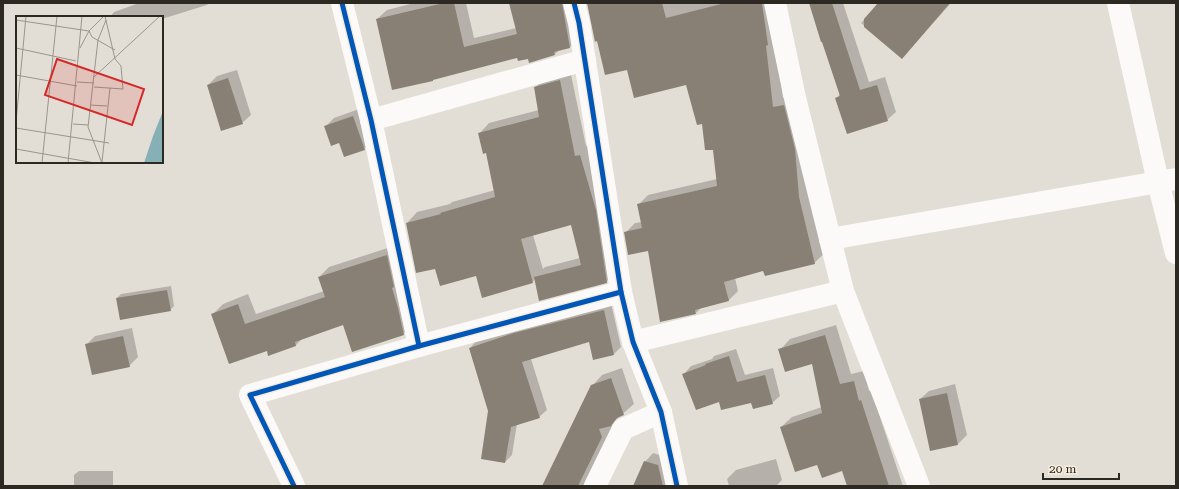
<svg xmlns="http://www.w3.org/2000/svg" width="1179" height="489" font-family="'Roboto Serif',serif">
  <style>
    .shadow { fill: #0003; fill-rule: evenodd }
    .building { fill: #888074 }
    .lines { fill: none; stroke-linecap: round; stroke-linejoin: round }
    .minor { stroke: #fbfaf9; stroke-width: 22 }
    .secondary { stroke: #fbfaf9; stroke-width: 22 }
    .cycleway-casing { stroke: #f7ecdc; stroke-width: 8 }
    .cycleway { stroke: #0057b8; stroke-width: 5 }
    .inset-road { fill: none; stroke: #9a958d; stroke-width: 1 }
    .view { fill: #d62828; fill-opacity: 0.15; stroke: #d62828; stroke-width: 2 }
    .inset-edge { fill: none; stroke: #2c2822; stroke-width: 2 }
  </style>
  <rect width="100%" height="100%" fill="#e3ded5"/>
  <g class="shadow">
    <polygon points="139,3 209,3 207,5 162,19 162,17 110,17 114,12"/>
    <polygon points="414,3 466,3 474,38 516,28 510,3 573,3 580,37 570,47 559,50 554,55 529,57 518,57 435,78 377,19 387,10"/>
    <polygon points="588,3 772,3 775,38 783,98 793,96 824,254 814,263 764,270 735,278 738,291 729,300 701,308 696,313 649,249 625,233 635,223 642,222 638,205 648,195 717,179 714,148 687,83 628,69"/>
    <polygon points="810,3 843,3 869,82 885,77 896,112 887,120 837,98 840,94"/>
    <polygon points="879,3 951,3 902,58 861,23"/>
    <polygon points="237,70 251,115 242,123 208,85 217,76"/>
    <path d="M570,70L586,146L590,145L617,271L606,282L535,279L533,282L477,275L436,267L407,223L417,212L450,204L452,202L495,190L487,152L479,134L489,123L539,110L535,88L545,77ZM571,223L580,258L545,267L543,269L533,235Z"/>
    <polygon points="362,108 373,140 364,149 340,141 325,127 334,118"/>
    <polygon points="397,245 414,324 403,334 344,324 302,339 296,345 267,350 213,314 223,304 248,294 256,314 324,291 319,277 329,267"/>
    <polygon points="171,286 174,306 170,310 117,298 121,294"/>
    <polygon points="611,303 621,347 613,355 589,340 531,359 547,410 539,417 517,424 512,455 505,462 470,348 477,340"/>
    <polygon points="836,325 851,374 864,371 869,391 871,390 903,486 848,486 843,470 818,464 781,427 792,417 822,407 813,363 780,350 790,339"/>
    <polygon points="132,328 138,357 129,366 87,344 95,336"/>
    <polygon points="736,349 745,375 773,368 780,396 772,403 720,401 684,374 691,366 712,359 714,356"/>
    <polygon points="622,368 634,404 611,424 612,426 583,486 543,486 592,386 602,375"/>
    <polygon points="955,384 967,435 958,444 931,450 920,399 929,391"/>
    <polygon points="653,453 666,457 674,486 634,486 645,462"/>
    <polygon points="776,459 782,480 776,486 729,486 727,479 736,470"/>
    <polygon points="79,471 113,471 113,486 74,486 74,475"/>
  </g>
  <g class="building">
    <polygon points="444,3 454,3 464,47 517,34 509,3 562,3 570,48 554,52 555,55 529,63 528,59 518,61 517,58 433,80 433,81 392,90 376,19"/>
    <polygon points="587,3 662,3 666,18 725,3 762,3 768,45 766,46 773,107 784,105 795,149 799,197 815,264 765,276 763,271 724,282 729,301 695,310 696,314 660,322 648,251 628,255 624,232 642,228 637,204 717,186 713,150 705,150 702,124 697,125 686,85 634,98 627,70 605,75 597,41 595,42"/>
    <polygon points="809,3 832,3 860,90 877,85 888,121 847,134 835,98 840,96 822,42 821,42"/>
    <polygon points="878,3 950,3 902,59 864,27 864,19"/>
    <polygon points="228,78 243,124 221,131 207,85"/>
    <polygon points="560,80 575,156 580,155 596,210 607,283 539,301 534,277 581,265 571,225 521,239 533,283 482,298 476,276 440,286 435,269 416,273 406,223 441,214 440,213 495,197 486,153 483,154 478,133 539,117 534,87"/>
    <polygon points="353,116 365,150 344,157 339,143 331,146 324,126"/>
    <polygon points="387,255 394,287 392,288 398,308 404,335 352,352 343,325 295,342 296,346 268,356 267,351 229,364 211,314 238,304 245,324 325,297 318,277"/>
    <polygon points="167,290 171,311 120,320 116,298"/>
    <polygon points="604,310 614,355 593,360 589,342 522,362 540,418 511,427 505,463 481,459 488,411 469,348 514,333"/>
    <polygon points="825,335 840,384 854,381 859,401 861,400 889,486 847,486 842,471 822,478 817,465 795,472 780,427 822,413 812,364 785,372 778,349"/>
    <polygon points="123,336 130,367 92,375 85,344"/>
    <polygon points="729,356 737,382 765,375 773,404 753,409 751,403 721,410 719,402 696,410 682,374 706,365 705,364"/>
    <polygon points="611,378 624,415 617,418 611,426 599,429 602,437 578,486 542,486 591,385"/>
    <polygon points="947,393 958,445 930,451 919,399"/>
    <polygon points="644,461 658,465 663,486 633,486"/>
  </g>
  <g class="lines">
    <g class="minor">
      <polyline points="342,3 371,120 419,346"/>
      <polyline points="574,3 579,23 621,292 633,342 661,412 677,486"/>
      <polyline points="1118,3 1158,182 1176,253"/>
      <polyline points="371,120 585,60"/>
      <polyline points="830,239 1176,179"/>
      <polyline points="633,342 843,291"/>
      <polyline points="294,486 250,395 419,346 621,292"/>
      <polyline points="595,486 623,429 661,412"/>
    </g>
    <polyline class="secondary" points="775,3 795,98 843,291 919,486"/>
    <g class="cycleway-casing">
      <g id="cycleway">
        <polyline points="342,3 371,120 419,346"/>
        <polyline points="574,3 579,23 621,292 633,342 661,412 677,486"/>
        <polyline points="294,486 250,395 419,346 621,292"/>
      </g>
    </g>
    <use href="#cycleway" class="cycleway"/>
  </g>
  <g transform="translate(16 16)">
    <rect width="147" height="147" fill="#e3ded5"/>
    <path d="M147,95V147H128L137,120Z" fill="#87b0b6"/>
    <path class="inset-road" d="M0,4L73,15L76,21L99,34M0,32L60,45M64,32L73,15L88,0M0,59L61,70M78,61L144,0M61,66L78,67M78,71L107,73L105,50L99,43L89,0M74,89L91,90M0,106L10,0M57,108L72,109M0,112L93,127M0,133L79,147M86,146L94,72M26,147L41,0M52,147L66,0M86,147L72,111L82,24L90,4"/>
    <path class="view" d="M41,43L128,73L116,109L29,79Z"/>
    <rect width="147" height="147" class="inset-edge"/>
  </g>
  <rect width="1179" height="489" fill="none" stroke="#2c2822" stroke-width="8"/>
  <path d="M1043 473v6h76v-6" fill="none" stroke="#2c2822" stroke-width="2"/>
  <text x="1049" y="473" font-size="12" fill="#2c2822" stroke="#f7ecdc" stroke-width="3" paint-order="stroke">20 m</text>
</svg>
